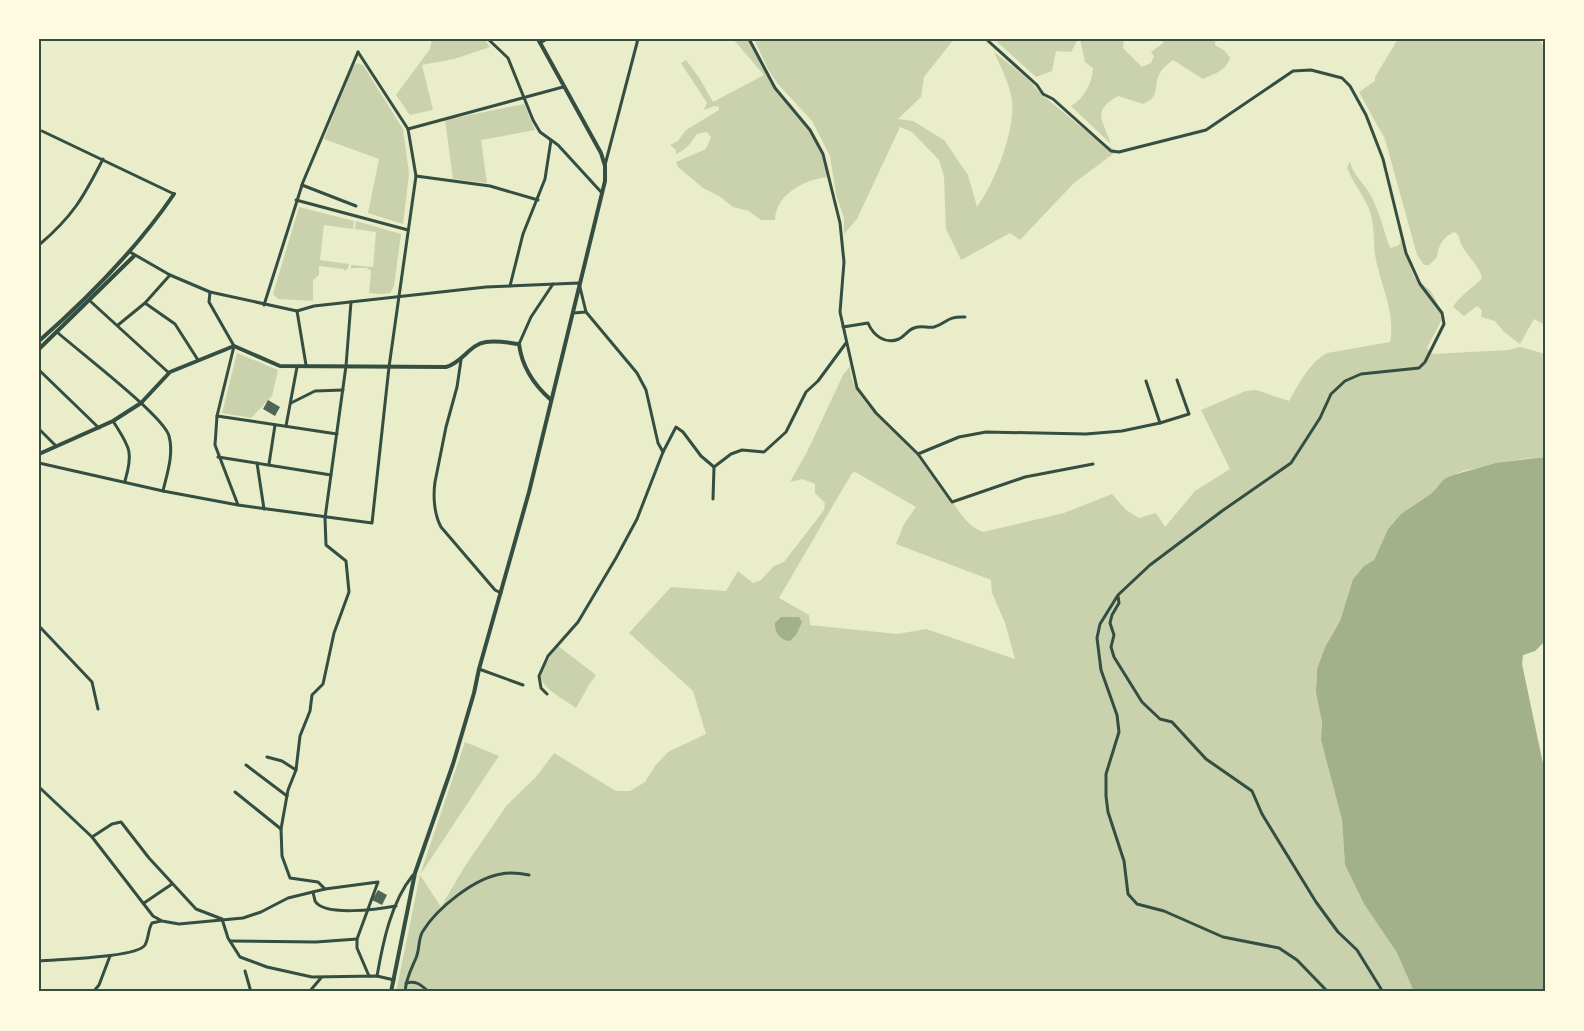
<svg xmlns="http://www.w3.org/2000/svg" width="1584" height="1031" font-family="Figtree,sans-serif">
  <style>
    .green { fill: #cad2ad; fill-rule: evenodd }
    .water { fill: #a3b18a }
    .building { fill: #4f6655 }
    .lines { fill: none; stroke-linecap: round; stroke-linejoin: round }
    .minor { stroke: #344e41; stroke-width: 3 }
    .tertiary { stroke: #344e41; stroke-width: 4 }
    .secondary { stroke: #344e41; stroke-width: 4 }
    .neatline { fill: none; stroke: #344e41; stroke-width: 2 }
  </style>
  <rect width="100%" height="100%" fill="#e9edc9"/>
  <g class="green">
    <polygon points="432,39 484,39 490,47 454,59 422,65 433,110 410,115 396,95 430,49"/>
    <path d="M733,39H748C757,56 765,73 777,88C800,119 825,134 827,177C804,180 776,194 775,220H761L749,211L733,207L719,196L703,188L678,167L676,162L706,149L711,137L707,132L697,134C691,143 686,150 676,154V150L670,145L678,141L686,130L719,110V107L715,106L704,110L707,103L681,63L686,60L700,79L713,102L764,75Z"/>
    <path d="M754,39H954L924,77L921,97L898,119L913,121L944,140L968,175L977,207C995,182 1015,132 1012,101C1010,84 1001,68 994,52L1027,78L1041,94L1096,139L1117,151L1073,184L1020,240L1010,233L961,260L946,229L944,176L939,160L912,132L900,127L857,219L844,234V218L836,194L830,156L812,121L777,83L768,69Z"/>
    <polygon points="994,39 1078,39 1071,52 1056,51 1052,71 1036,77"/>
    <path d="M1080,39H1124L1123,48L1142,67L1151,63L1154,56L1151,52L1163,43L1164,39H1215V45L1225,51L1230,58C1225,72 1215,73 1203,79L1173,60C1168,64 1161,69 1159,75C1153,88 1161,96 1143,104L1118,96C1091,111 1103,120 1111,144L1071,106C1084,99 1092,83 1093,68L1085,62Z"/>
    <path d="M1398,39H1539L1545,49V325L1534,319L1520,344L1504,332L1495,321L1481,317L1482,310L1477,306L1464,316L1453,307C1459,296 1473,288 1482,278C1479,265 1467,256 1461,244C1459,238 1460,235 1454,232C1443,237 1438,246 1437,257L1429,265H1424L1417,255L1385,139L1359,92L1375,81V77Z"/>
    <polygon points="357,63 363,65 403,129 409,174 403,224 368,213 379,159 324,139 352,68"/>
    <polygon points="524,104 535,130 481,140 487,183 453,179 445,120"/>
    <path d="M1350,161C1353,175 1363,182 1370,194C1378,209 1383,226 1388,243L1391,248L1399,245L1401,240L1414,277L1431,291L1440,309L1441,321L1427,348L1432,354L1509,350L1520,347L1545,354V457L1522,459L1463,471L1453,475L1444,479L1432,493L1401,514L1388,529L1374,560L1364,566L1353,579L1340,621L1325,647L1317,669L1316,681L1322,722L1321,740L1342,820L1345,865L1364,904L1397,953L1414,992H396L420,875L465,742L499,756L420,875L441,907L465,866L507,805L536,777L554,753L616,791H630L645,782L655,766L668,752L706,734L693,691L629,633L671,587L726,591L738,571L753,583L761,580L774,566L784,562L824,510L825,503L815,493V484L803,479L790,482L807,452L843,375L850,366C851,400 885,420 907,443C921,459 933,479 946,496H948C958,509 967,527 983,532L1064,513L1112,494L1126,510L1139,518L1156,513L1165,527L1195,491L1230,469L1201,410L1246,391L1256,390L1289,401C1299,384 1309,363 1327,353L1390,342C1396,312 1380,284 1375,255C1373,239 1375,224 1369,209C1363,194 1352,182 1347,167ZM855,472L916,507L904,524L896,544L991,580L992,593L1005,623L1015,659L926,629L897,634L810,625L809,615L779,598L852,473Z"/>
    <polygon points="299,207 354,221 353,229 324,225 320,260 349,264 348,268 345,271 344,269 319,266 319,275 313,280 313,301 278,299 273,294"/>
    <polygon points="356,221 401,234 394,286 390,293 380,294 369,293 371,271 367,268 351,268 351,265 373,267 376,232 355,229"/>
    <polygon points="237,353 278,370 272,396 251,418 222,413"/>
    <path d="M558,646L596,675L589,685L576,708C568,702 540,687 541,676C542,666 553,654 558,646Z"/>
  </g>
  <g class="water">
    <polygon points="1545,457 1545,641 1535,651 1523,655 1522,664 1545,773 1545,992 1414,992 1397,953 1364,904 1345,865 1342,820 1321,740 1322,722 1316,692 1317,669 1325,647 1340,621 1353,579 1364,566 1374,560 1388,529 1401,514 1432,493 1444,479 1453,475 1496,463"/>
    <path d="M781,617H799L802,622L796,635L790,641C781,641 774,632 775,623Z"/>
  </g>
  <g class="building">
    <polygon points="268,400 280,407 275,416 263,409"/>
    <polygon points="378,890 387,895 382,905 372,900"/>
  </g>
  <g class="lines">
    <g class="minor">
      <polyline points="488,39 508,58 533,120 540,132 558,145 602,193"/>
      <polyline points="749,39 775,88 810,130 823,154 840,223 844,262 840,312 857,388 876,413 918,454 952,502 1025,477 1093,464"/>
      <polyline points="986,39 1037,85 1043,94 1053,99 1111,151 1119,152 1206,130 1293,71 1311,70 1342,78 1350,86 1366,115 1383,159 1406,253 1420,284 1442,313 1444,324 1425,362 1419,368 1361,374 1345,381 1331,394 1320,418 1291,463 1222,511 1150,565 1118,595 1100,624 1097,638 1101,670 1117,715 1119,732 1106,774 1106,796 1108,812 1124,861 1128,894 1137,904 1164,911 1223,937 1279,948 1297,960 1328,992"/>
      <polyline points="540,43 547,39"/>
      <polyline points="358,52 408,129"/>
      <polyline points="42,131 174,194"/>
      <polyline points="605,165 638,39"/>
      <polyline points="416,176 490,186 538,200"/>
      <polyline points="302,185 356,206"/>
      <polyline points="296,200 408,230"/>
      <path d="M39,245C73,216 83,198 103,159"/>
      <polyline points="130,252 170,275 210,292 297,311 314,306 486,287 579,283 586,312 637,373 646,390 658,443 663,452"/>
      <polyline points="510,286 523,234 545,179 551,140"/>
      <polyline points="210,292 209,302 234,346 217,416 215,445 238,505"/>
      <polyline points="89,300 169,373"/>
      <polyline points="145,303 175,324 198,360"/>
      <polyline points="264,305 303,182 358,52"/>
      <polyline points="297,311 306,365"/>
      <polyline points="573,313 586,312"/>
      <polyline points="118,325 145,303 170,275"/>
      <path d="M843,327L868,323C873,335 885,345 899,339C905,336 908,330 914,328C921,325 927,328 934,327C947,323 947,316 965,317"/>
      <path d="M57,332C77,350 164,416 169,436C174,454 167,474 163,491"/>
      <polyline points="519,344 531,317 553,284"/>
      <path d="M461,360L457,387L446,427L435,482C433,496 434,514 441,527L495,590L501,593"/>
      <polyline points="39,370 99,428"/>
      <polyline points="291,403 315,391 343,390"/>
      <polyline points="217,416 337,434"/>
      <path d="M113,421C129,447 134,450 125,481"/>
      <polyline points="1160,423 1189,414 1177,380"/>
      <polyline points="286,426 297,367"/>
      <polyline points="39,429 56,446"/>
      <polyline points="918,454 959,437 986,432 1086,434 1122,431 1160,423 1146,381"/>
      <polyline points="218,457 331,475"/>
      <polyline points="39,463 163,491 238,505 372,523 389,367 416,176 408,129 563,87"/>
      <polyline points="257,463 264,509"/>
      <polyline points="269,464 275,425"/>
      <polyline points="713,499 714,467 731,454 742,450 764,452 786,432 806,392 818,381 846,343"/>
      <polyline points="1118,596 1119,603 1112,615 1110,623 1114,635 1111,647 1114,657 1142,702 1160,719 1172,722 1206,759 1252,791 1262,814 1316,902 1338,932 1357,950 1383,992"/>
      <polyline points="39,626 92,682 98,709"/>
      <polyline points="479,669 523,685"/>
      <polyline points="547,694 541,688 539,676 548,656 578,622 616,558 637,519 663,452 676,427 683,432 701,456 714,467"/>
      <polyline points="267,757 282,761 296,770"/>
      <polyline points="246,765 287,796"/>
      <polyline points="39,787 92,837 153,916 162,921 179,924 243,918 261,912 288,898 325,889 378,882 357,939 357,948 369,976"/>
      <polyline points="235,792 281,829"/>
      <polyline points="92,837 112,824 121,822 149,858 196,909 222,919 228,938 240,957 267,967 312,977 377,976 394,980"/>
      <polyline points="325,889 318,882 290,878 282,856 281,829 288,790 296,770 300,736 310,711 312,695 323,684 334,633 349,592 346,561 326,545 325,518 346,366 351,302"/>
      <path d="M313,892C313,893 315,900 315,901C324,917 380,909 396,906"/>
      <polyline points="144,903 172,884"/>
      <polyline points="230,941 316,942 357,939"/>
      <path d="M39,961C57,959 136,958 145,945C149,938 148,929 152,923L161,921"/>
      <polyline points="245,971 251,992"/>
      <path d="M377,976C383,942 391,902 413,875"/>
      <path d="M406,983C416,980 421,985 429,992"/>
      <polyline points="93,992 99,985 110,956"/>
      <polyline points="309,992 321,978"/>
      <path d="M405,992C406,978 411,970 416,958C420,949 418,938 423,931C437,908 475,878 501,874C511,872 519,873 529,875"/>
    </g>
    <g class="tertiary">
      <path d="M39,341C89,297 136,250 174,194"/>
      <polyline points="39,349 134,256"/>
      <path d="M39,454L113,421L141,403L170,372L234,346L280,366L446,367C462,363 470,344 486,342C497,340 509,343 519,344C522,368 534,385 551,400"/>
    </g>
    <polyline class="secondary" points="391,992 415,873 453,764 474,693 479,669 529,492 605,181 605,166 601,153 538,39"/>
  </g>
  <rect width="1584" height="1031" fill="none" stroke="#fefae0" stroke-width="81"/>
  <rect x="40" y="40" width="1504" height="950" class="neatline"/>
</svg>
